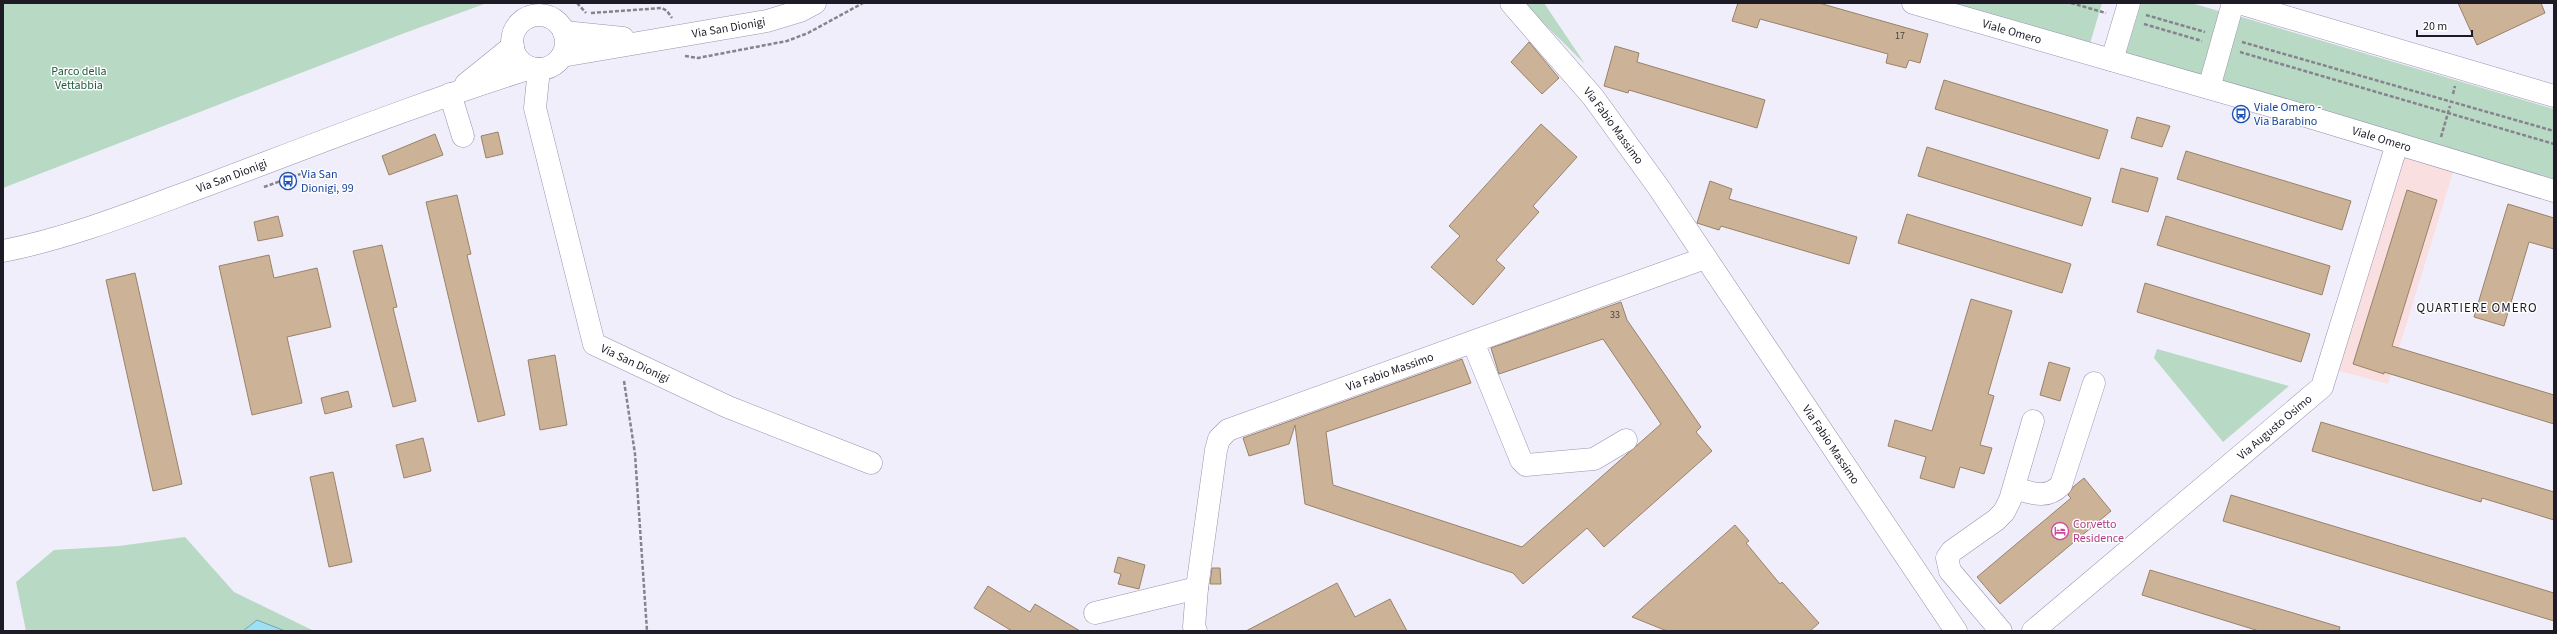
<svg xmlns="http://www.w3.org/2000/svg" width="2557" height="634" font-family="'Source Sans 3',sans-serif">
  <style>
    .commercial { fill: #fadfe1 }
    .green { fill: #b8d9c4 }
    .water { fill: #9ce0f2; stroke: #76a5b5 }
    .building { fill: #ccb398; stroke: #9a8269 }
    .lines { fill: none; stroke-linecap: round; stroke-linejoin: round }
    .minor-casing { stroke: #9a91b0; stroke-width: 23 }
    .major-casing { stroke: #9a91b0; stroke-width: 23 }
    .path { stroke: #86838f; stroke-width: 2.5; stroke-dasharray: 4 2; stroke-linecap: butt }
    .minor { stroke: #fff; stroke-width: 22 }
    .major { stroke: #fff; stroke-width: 22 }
    .labels { text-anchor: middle; stroke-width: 3; stroke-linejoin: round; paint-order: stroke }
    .number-label { font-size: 10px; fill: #4a4143 }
    .street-label { font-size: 12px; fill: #1e1b27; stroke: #fdfdfd }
    .park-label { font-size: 12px; fill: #1e5b3c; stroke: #fdfdfd }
    .transit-label { font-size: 12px; fill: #164399; stroke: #fdfdfd; text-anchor: start }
    .hotel-label { font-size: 12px; fill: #b23c85; stroke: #fdfdfd; text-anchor: start }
    .neighbourhood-label { font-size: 13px; letter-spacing: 1px; fill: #1e1b27; stroke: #fdfdfd }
  </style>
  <rect width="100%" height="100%" fill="#f1eefb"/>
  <polygon class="commercial" points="2400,149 2455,166 2388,384 2332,369"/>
  <g class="green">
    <polygon points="3,3 487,3 402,34 3,188"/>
    <polygon points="1523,3 1544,3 1585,64"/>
    <polygon points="1937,3 2102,3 2089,47"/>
    <polygon points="2141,3 2191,3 2226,13 2207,80 2125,56"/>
    <polygon points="2238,16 2554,109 2554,182 2217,84"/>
    <polygon points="2157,349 2289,386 2223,442 2154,358"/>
    <polygon points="185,537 234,592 314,631 26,631 16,582 54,550 119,546"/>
  </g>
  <polygon class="water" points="257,620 285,631 243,631"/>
  <g class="building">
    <polygon points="1738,3 1819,3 1928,34 1920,63 1909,60 1906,68 1886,63 1888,54 1760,19 1757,28 1732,21"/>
    <polygon points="2458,3 2541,3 2545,13 2477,45"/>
    <polygon points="1529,42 1559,78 1542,94 1511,62"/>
    <polygon points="1615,46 1639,53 1637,62 1765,100 1757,128 1629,90 1628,93 1604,86"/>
    <polygon points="1944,80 2108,130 2099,159 1935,109"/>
    <polygon points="2137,117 2170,126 2162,147 2131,138"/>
    <polygon points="1541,124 1577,157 1533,206 1539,212 1496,260 1505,268 1473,305 1431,267 1460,236 1449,226"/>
    <polygon points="498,132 503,154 486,158 481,136"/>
    <polygon points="435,134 443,155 389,175 382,156"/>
    <polygon points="1927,147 2091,198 2082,226 1918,176"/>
    <polygon points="2186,151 2351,201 2342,230 2177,179"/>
    <polygon points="2121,168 2158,178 2148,212 2112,202"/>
    <polygon points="1710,181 1732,189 1729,199 1857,237 1849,264 1721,226 1719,230 1697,223"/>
    <polygon points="2407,190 2437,200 2392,346 2554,395 2554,424 2384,372 2384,374 2353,364"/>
    <polygon points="457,195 471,254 467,255 505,415 478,422 426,202"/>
    <polygon points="2508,204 2554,218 2554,249 2529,242 2504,326 2474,317"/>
    <polygon points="1907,214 2071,264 2062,293 1898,243"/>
    <polygon points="278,216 283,236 258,241 254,222"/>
    <polygon points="2166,216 2330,266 2322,295 2157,245"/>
    <polygon points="382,245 397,307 393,308 416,401 393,407 353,251"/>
    <polygon points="269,255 274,278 317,268 331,327 287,337 302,403 252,415 219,266"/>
    <polygon points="135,273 182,484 153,491 106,280"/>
    <polygon points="2145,283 2310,334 2301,362 2137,312"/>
    <polygon points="1971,299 2012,311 1988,394 1994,396 1980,445 1992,448 1984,474 1960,467 1954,488 1920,478 1926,457 1888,446 1895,420 1932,431"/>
    <polygon points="1621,302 1627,320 1701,427 1696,432 1712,451 1604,547 1587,528 1523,584 1513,573 1305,504 1295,425 1289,444 1249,456 1243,438 1462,359 1471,383 1326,432 1333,485 1522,547 1661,424 1603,339 1499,374 1491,348"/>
    <polygon points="555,355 567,425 540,430 528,360"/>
    <polygon points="2049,362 2070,368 2060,401 2040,395"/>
    <polygon points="348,391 352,407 325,414 321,398"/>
    <polygon points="2321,422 2554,492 2554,520 2482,498 2481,502 2312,451"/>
    <polygon points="423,438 431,471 404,478 396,445"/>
    <polygon points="333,472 352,562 329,567 310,477"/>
    <polygon points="2084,478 2111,511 2000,604 1977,577 2071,498 2068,495 2073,487"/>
    <polygon points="2231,495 2554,593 2554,621 2223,521"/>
    <polygon points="1735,525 1749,541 1746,543 1780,584 1782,582 1819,623 1810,631 1667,631 1632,617"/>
    <polygon points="1118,557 1145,565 1139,589 1118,584 1121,574 1114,572"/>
    <polygon points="1212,568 1220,568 1221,584 1210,584"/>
    <polygon points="2150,570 2340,627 2339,631 2259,631 2142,595"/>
    <polygon points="1337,583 1355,617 1390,599 1407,631 1246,631"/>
    <polygon points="988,586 1030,612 1035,604 1080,631 1012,631 974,608"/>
  </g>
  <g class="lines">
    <g class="minor-casing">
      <g id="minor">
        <path id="s1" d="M1913,3L2299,114L2554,191"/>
        <polyline points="2239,3 2554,96"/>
        <circle cx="539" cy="42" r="27"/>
        <polyline points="564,32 623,38"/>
        <path id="s2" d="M562,56L767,21L800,11L815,3"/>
        <polyline points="2112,60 2129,3"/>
        <path id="s3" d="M539,69L535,108L594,344L728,407L871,463"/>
        <polyline points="466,84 513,46"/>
        <polyline points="2209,88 2233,3"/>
        <polyline points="450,94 463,136"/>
        <path id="s4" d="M3,251C74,237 142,209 210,184C316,144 422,102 531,68"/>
        <polyline points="1473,342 1521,460 1526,465 1594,459 1626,440"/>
        <path d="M2014,488C2032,493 2046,500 2061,485L2094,383"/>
        <polyline points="1095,613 1197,588"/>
        <path id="s5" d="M1196,631L1194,627L1197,588L1216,450L1219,439L1228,430L1705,258"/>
        <polyline points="2001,631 1950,571 1947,558 1952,551 1996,520 2004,512 2010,500 2033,421"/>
        <path id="s6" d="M2033,631L2322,387L2397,144"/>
      </g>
    </g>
    <g class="major-casing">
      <g id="major">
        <path id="s7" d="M1511,3L1593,97L1659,188L1956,631"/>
      </g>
    </g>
    <g class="path">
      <polyline points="577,3 586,13"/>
      <polyline points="2071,3 2106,13"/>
      <polyline points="591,13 662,8 667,11 672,18"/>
      <polyline points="2146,15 2205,32"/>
      <polyline points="2144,24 2202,41"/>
      <polyline points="2242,42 2554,131"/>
      <polyline points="2240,52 2554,144"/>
      <polyline points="685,56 698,58 787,41 808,33 863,3"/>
      <polyline points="2453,94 2455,86"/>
      <polyline points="2441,137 2450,106"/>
      <polyline points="264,187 309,171"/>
      <polyline points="624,381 635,454 647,631"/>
    </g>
    <use href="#minor" class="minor"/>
    <use href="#major" class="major"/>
  </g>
  <defs>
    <g id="bus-ring" transform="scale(0.9)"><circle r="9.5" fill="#fdfdfd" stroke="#1a4fb4" stroke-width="1.5"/><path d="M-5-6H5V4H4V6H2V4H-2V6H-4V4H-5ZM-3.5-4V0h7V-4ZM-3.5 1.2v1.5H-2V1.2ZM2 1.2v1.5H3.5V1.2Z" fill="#1a4fb4"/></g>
    <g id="hotel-ring" transform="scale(0.9)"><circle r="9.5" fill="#fdfdfd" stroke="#d1479c" stroke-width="1.5"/><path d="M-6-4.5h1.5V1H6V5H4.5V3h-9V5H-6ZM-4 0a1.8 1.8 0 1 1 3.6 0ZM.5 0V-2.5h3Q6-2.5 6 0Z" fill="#d1479c"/></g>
  </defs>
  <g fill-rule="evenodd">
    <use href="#bus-ring" x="2241" y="114"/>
    <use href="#bus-ring" x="288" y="181"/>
    <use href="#hotel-ring" x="2060" y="531"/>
  </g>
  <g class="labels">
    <g class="number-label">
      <text x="1900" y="39">17</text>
      <text x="1615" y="318">33</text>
    </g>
    <g class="street-label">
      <text dy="4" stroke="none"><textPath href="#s2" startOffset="169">Via San Dionigi</textPath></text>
      <text dy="4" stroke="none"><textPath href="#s1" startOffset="103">Viale Omero</textPath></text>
      <text dy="4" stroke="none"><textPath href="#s7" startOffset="160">Via Fabio Massimo</textPath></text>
      <text dy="4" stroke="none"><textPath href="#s1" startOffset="488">Viale Omero</textPath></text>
      <text dy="4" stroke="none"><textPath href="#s4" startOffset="241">Via San Dionigi</textPath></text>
      <text dy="4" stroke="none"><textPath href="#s3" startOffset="328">Via San Dionigi</textPath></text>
      <text dy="4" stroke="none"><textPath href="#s5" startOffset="379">Via Fabio Massimo</textPath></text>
      <text dy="4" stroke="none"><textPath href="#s6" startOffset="316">Via Augusto Osimo</textPath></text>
      <text dy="4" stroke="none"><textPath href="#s7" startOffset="546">Via Fabio Massimo</textPath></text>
    </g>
    <g class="park-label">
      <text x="79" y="75">Parco della<tspan x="79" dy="14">Vettabbia</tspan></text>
    </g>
    <g class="transit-label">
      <text x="2254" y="111">Viale Omero -<tspan x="2254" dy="14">Via Barabino</tspan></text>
      <text x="301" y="178">Via San<tspan x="301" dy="14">Dionigi, 99</tspan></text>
    </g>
    <g class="hotel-label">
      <text x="2073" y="528">Corvetto<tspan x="2073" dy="14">Residence</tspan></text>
    </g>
    <g class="neighbourhood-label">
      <text x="2477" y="312">QUARTIERE OMERO</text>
    </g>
  </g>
  <rect width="2557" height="634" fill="none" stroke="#1e1b27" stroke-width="8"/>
  <path d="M2417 30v6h55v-6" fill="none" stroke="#1e1b27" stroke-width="2"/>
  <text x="2423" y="30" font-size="12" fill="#1e1b27" stroke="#fdfdfd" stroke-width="3" paint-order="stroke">20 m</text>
</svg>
